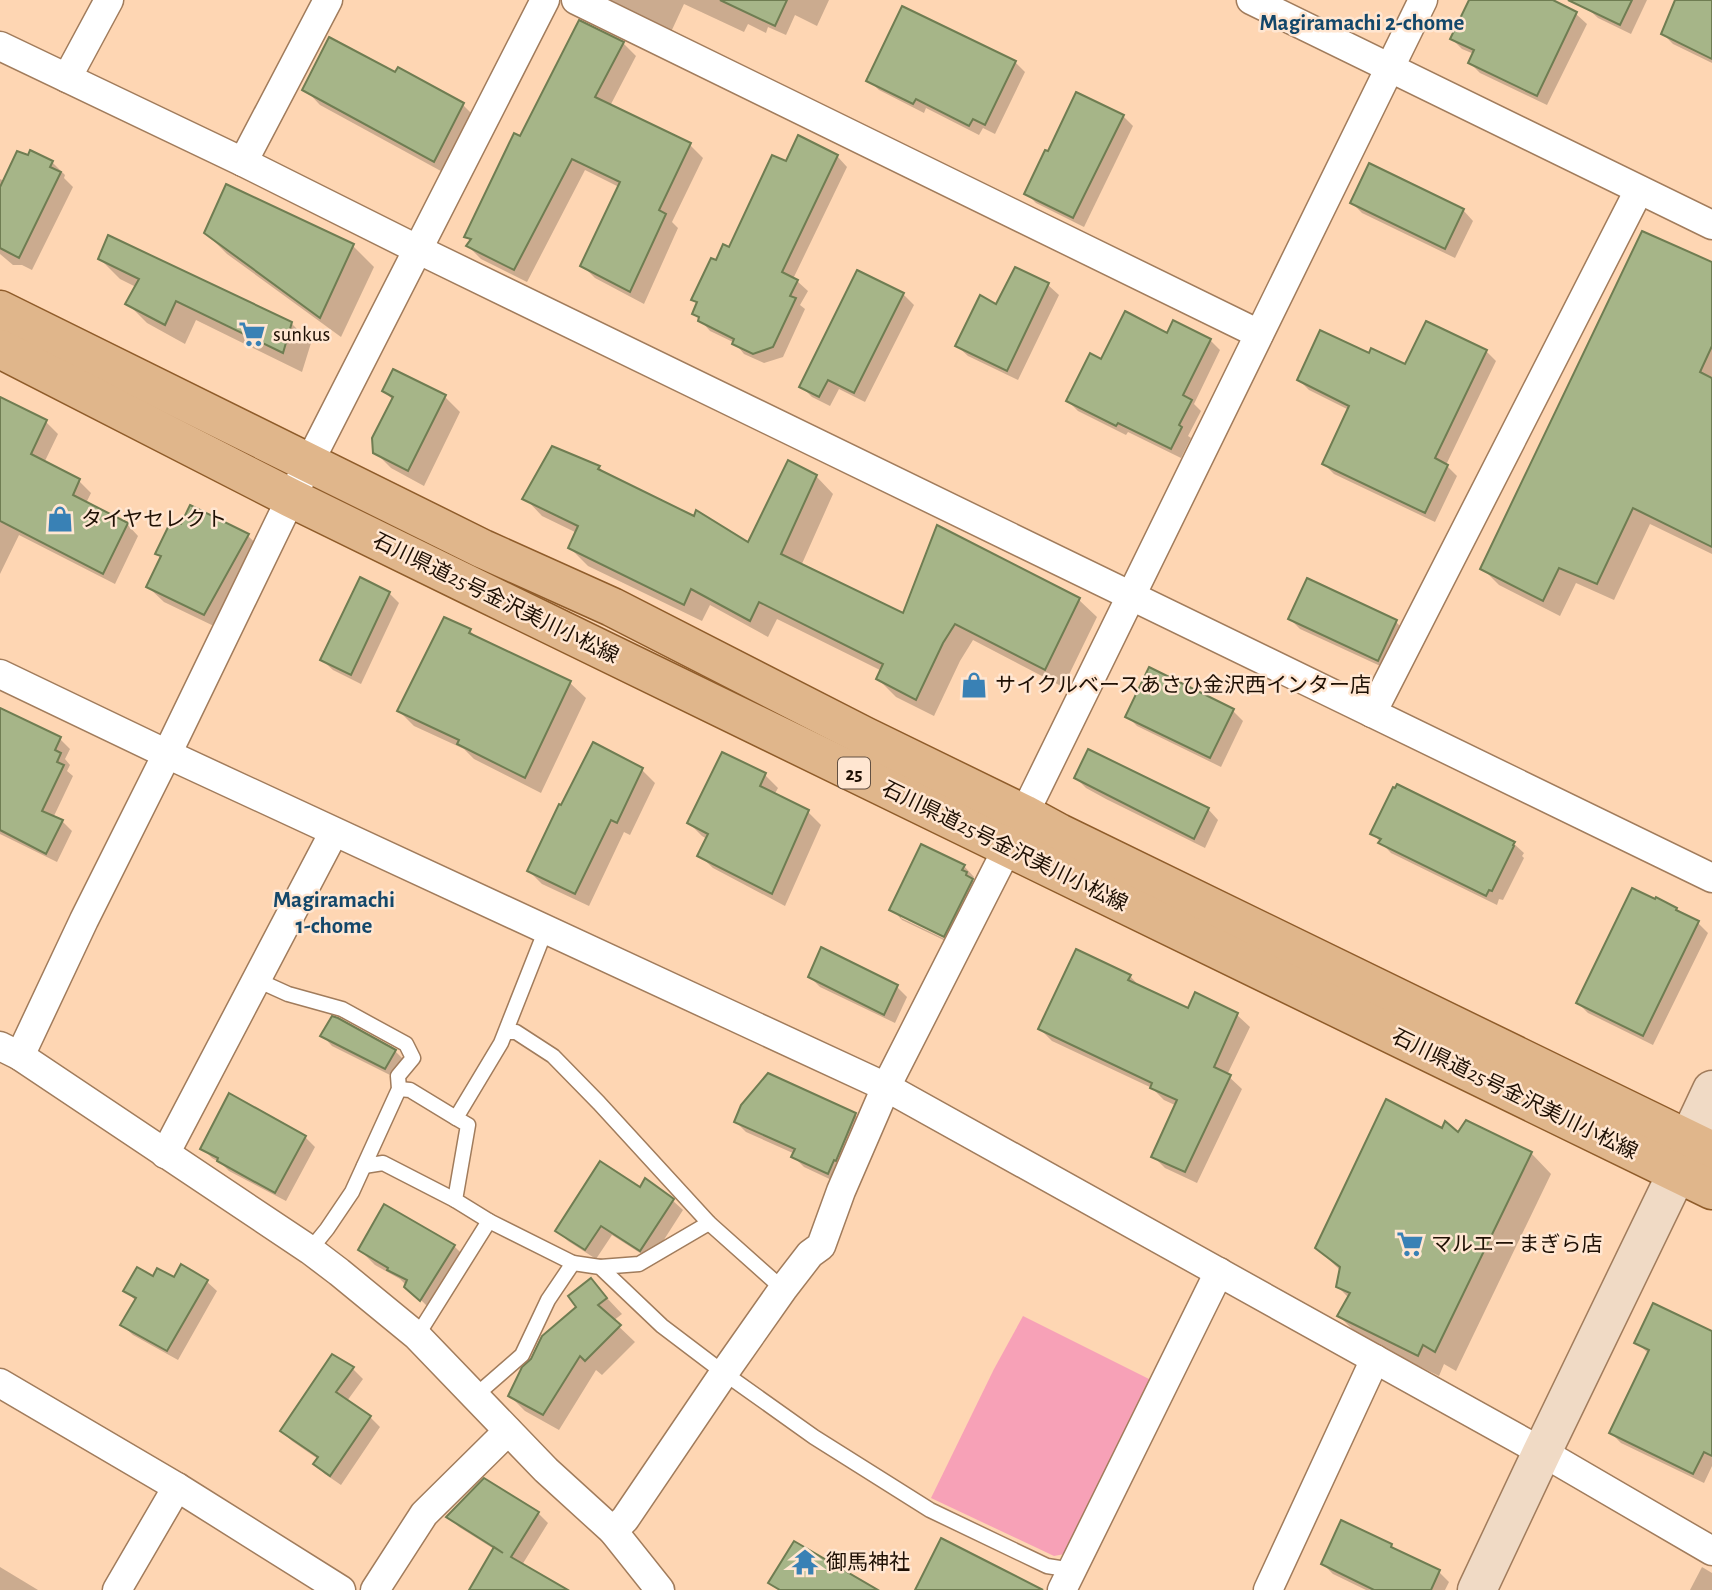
<svg xmlns="http://www.w3.org/2000/svg" width="1712" height="1590" font-family="'Alegreya Sans','Noto Sans JP',sans-serif">
  <style>
    .green { fill: #f7a1b7 }
    .shadow { fill: #0003; fill-rule: evenodd }
    .building { fill: #a6b588; stroke: #6f7d52; stroke-width: 2 }
    .lines { fill: none; stroke-linecap: round; stroke-linejoin: round }
    .lane-casing { stroke: #a17c5c; stroke-width: 17 }
    .street-casing { stroke: #a17c5c; stroke-width: 31 }
    .secondary-casing { stroke: #a17c5c; stroke-width: 41 }
    .primary-casing { stroke: #8f5c2a; stroke-width: 41 }
    .lane { stroke: #fff; stroke-width: 14 }
    .street { stroke: #fff; stroke-width: 28 }
    .secondary { stroke: #f0dac5; stroke-width: 38 }
    .primary { stroke: #e0b68b; stroke-width: 38 }
    .labels { text-anchor: middle; stroke-width: 5; stroke-linejoin: round; paint-order: stroke }
    .shield { fill: #ffe6d1; stroke: #625042; stroke-width: 2 }
    .shield-label { font-size: 19px; font-weight: bold; fill: #1e1004 }
    .poi-label { font-size: 21px; fill: #1e1004; stroke: #ffe6d1; text-anchor: start }
    .street-label { font-size: 21px; fill: #1e1004; stroke: #ffe6d1 }
    .neighbourhood-label { font-size: 23px; font-weight: bold; fill: #13476a; stroke: #ffe6d1 }
  </style>
  <rect width="100%" height="100%" fill="#fed6b3"/>
  <polygon class="green" points="1023,1316 1151,1380 1070,1553 1054,1556 931,1498 994,1369"/>
  <g class="shadow">
    <polygon points="606,0 829,0 817,26 795,15 786,35 768,27 766,33 748,24 744,32 684,4 671,32"/>
    <polygon points="1471,0 1549,0 1576,14 1587,24 1547,105 1480,73 1470,63 1474,54 1462,49 1452,39"/>
    <polygon points="1591,0 1647,0 1631,34 1598,18 1587,8"/>
    <polygon points="1677,0 1712,0 1712,63 1673,44 1663,34"/>
    <polygon points="623,43 636,56 610,106 690,145 703,158 672,222 678,228 644,304 595,278 582,265 619,187 585,170 527,282 481,259 468,246 471,242 466,236 521,139"/>
    <polygon points="1015,62 1025,72 995,134 983,128 979,135 926,108 924,113 879,90 868,80"/>
    <polygon points="396,74 462,104 478,120 450,176 320,105 305,89"/>
    <polygon points="1123,116 1133,126 1084,227 1036,203 1026,193 1049,153"/>
    <polygon points="837,156 847,167 793,279 797,281 808,291 800,305 805,309 783,357 764,363 744,354 735,343 710,331 694,313 698,304 693,299 717,262 729,249 786,164"/>
    <polygon points="52,162 65,175 64,178 73,187 32,270 22,265 13,265 0,254 0,179 4,181"/>
    <polygon points="227,187 353,246 374,267 341,337 227,254 206,233"/>
    <polygon points="1352,203 1463,210 1473,221 1455,258 1362,213"/>
    <polygon points="100,259 291,323 311,343 302,372 196,320 185,344 147,323 127,303 136,287 120,279"/>
    <polygon points="1712,264 1712,554 1650,524 1614,600 1576,583 1560,616 1499,585 1482,568"/>
    <polygon points="1015,269 1048,285 1059,295 1018,380 968,356 957,346 997,306"/>
    <polygon points="858,272 903,294 914,305 865,402 839,389 830,406 812,397 802,387"/>
    <polygon points="1168,336 1210,340 1220,350 1194,404 1201,411 1188,436 1191,438 1181,458 1128,432 1126,435 1078,411 1068,401 1102,362"/>
    <polygon points="1486,351 1496,361 1446,465 1457,476 1435,522 1334,474 1324,464 1349,410 1309,390 1299,380 1406,367"/>
    <polygon points="384,391 445,397 460,412 424,486 391,468 375,452 393,400"/>
    <polygon points="5,401 46,422 58,434 44,463 79,481 91,493 86,503 127,524 138,536 115,584 19,535 0,574 0,411"/>
    <polygon points="599,467 606,475 749,545 816,476 833,494 801,566 904,615 938,528 1079,600 1097,617 1063,687 973,640 960,661 934,716 896,697 878,679 882,671 777,619 768,637 710,605 702,621 588,566 570,548 577,533 542,516 525,498"/>
    <polygon points="191,507 248,536 264,551 220,629 164,602 148,587 162,558 157,554 182,526"/>
    <polygon points="389,593 399,603 361,684 333,670 322,660"/>
    <polygon points="445,619 470,631 479,639 570,683 586,698 541,793 474,759 464,749 414,726 399,711"/>
    <polygon points="1290,619 1396,622 1406,632 1389,670 1300,629"/>
    <polygon points="1150,670 1233,711 1243,721 1221,767 1137,726 1127,716"/>
    <polygon points="0,710 60,739 70,749 65,759 70,765 67,771 73,776 53,818 62,821 72,831 57,862 0,834"/>
    <polygon points="642,770 655,783 630,835 624,832 589,906 542,884 529,871"/>
    <polygon points="765,775 778,788 774,795 808,812 821,825 785,906 713,868 699,855 707,839 702,836 689,823"/>
    <polygon points="1076,778 1208,809 1218,820 1205,848 1106,799 1086,788"/>
    <polygon points="1372,833 1513,843 1524,853 1522,856 1524,858 1503,900 1499,899 1497,905 1391,853"/>
    <path d="M964,866L974,877L972,880L982,891L954,945L902,920L892,909ZM901,914L952,939L951,942L901,918Z"/>
    <polygon points="1676,909 1682,915 1698,923 1708,933 1653,1045 1588,1013 1578,1003"/>
    <polygon points="822,950 897,987 907,997 895,1023 820,987 810,977"/>
    <polygon points="1130,976 1142,989 1189,1010 1196,994 1237,1015 1250,1027 1227,1075 1242,1089 1197,1183 1165,1168 1153,1156 1177,1106 1164,1100 1152,1088 1052,1041 1040,1029"/>
    <polygon points="322,1035 395,1051 405,1061 396,1078 332,1046"/>
    <polygon points="855,1115 865,1125 838,1183 804,1167 794,1157 795,1154 746,1132 736,1122"/>
    <polygon points="1443,1131 1531,1153 1551,1174 1456,1371 1444,1364 1439,1376 1360,1337 1339,1316 1349,1298 1338,1287 1341,1271 1317,1248"/>
    <polygon points="305,1137 315,1147 286,1201 229,1171 222,1164 212,1158 202,1148"/>
    <polygon points="641,1190 672,1200 683,1210 651,1260 612,1235 596,1259 568,1241 557,1231"/>
    <polygon points="454,1246 470,1262 436,1315 400,1279 375,1265 360,1250"/>
    <polygon points="153,1279 206,1281 217,1291 178,1360 133,1335 122,1325 136,1301 126,1291"/>
    <polygon points="591,1281 622,1314 613,1321 635,1342 602,1375 596,1370 559,1430 525,1411 510,1396 578,1307"/>
    <polygon points="1712,1333 1712,1466 1704,1483 1621,1443 1611,1433 1649,1354 1636,1342"/>
    <polygon points="353,1369 363,1379 347,1401 370,1417 380,1427 341,1485 325,1474 315,1464 318,1459 292,1441 282,1431"/>
    <polygon points="538,1513 548,1523 522,1565 561,1590 477,1590 494,1549 459,1527 449,1517"/>
    <polygon points="1391,1546 1398,1553 1439,1572 1449,1582 1445,1590 1366,1590 1333,1574 1323,1564"/>
    <polygon points="0,1567 38,1590 0,1590"/>
    <polygon points="1702,1567 1712,1573 1712,1590 1690,1590"/>
  </g>
  <g class="building">
    <polygon points="720,0 787,0 775,26"/>
    <polygon points="1469,0 1553,0 1577,12 1537,96 1468,63 1474,50 1450,39"/>
    <polygon points="1568,0 1632,0 1620,25"/>
    <polygon points="1675,0 1712,0 1712,59 1661,34"/>
    <polygon points="902,6 1016,61 985,125 973,119 969,126 916,99 913,104 866,81"/>
    <polygon points="579,20 624,42 595,97 691,143 659,210 666,214 630,292 580,266 620,182 572,159 514,270 466,246 471,239 464,237 514,133 520,136"/>
    <polygon points="329,37 395,72 398,67 464,103 434,162 302,90"/>
    <polygon points="1076,92 1124,115 1073,218 1024,194 1045,150 1048,151"/>
    <polygon points="798,135 838,155 782,272 798,280 790,296 796,298 773,347 753,354 732,344 734,339 698,321 699,317 692,314 697,302 691,300 711,258 716,260 723,244 729,247 772,155 786,161"/>
    <polygon points="30,150 53,161 50,167 61,172 19,258 0,248 0,187 17,151 28,155"/>
    <polygon points="1369,163 1464,209 1445,249 1350,203"/>
    <polygon points="226,184 354,244 320,318 204,233"/>
    <polygon points="1642,231 1712,262 1712,346 1700,372 1712,378 1712,547 1633,508 1597,584 1559,568 1543,601 1480,569"/>
    <polygon points="108,235 292,322 283,353 176,301 165,325 125,304 139,279 98,259"/>
    <polygon points="1015,267 1049,283 1007,371 955,346 980,295 996,304"/>
    <polygon points="857,270 904,293 854,393 828,380 819,397 799,387"/>
    <polygon points="1125,311 1167,333 1173,320 1211,339 1183,395 1192,400 1179,425 1182,427 1171,449 1118,423 1116,426 1066,401 1090,353 1101,359"/>
    <polygon points="1426,321 1487,350 1435,458 1448,465 1425,513 1322,464 1349,406 1297,380 1320,330 1369,353 1371,348 1405,364"/>
    <polygon points="393,369 446,395 408,471 373,453 372,438 393,397 382,391"/>
    <polygon points="0,397 47,420 31,454 80,479 73,495 128,523 103,574 0,521"/>
    <polygon points="552,446 600,466 598,469 694,516 696,510 748,542 788,460 817,475 781,554 903,613 937,525 1080,598 1045,670 955,624 943,643 916,700 876,679 883,664 759,602 750,621 691,589 684,605 568,548 578,526 522,499"/>
    <polygon points="190,505 249,534 204,615 146,587 161,556 155,554 170,523 181,524"/>
    <polygon points="360,577 390,592 351,675 320,660"/>
    <polygon points="1307,578 1397,620 1378,661 1288,619"/>
    <polygon points="444,617 471,629 469,633 571,681 525,778 457,744 459,740 397,711"/>
    <polygon points="1149,667 1234,709 1210,758 1125,717"/>
    <polygon points="0,708 61,737 55,750 61,753 57,762 64,765 42,811 63,820 46,854 0,830"/>
    <polygon points="593,742 643,768 617,823 611,820 575,894 527,871 559,804 561,805"/>
    <polygon points="1088,749 1209,808 1194,839 1074,778"/>
    <polygon points="722,752 766,773 760,786 809,810 772,894 697,856 708,834 687,823"/>
    <polygon points="1397,784 1515,842 1513,845 1514,846 1492,891 1489,890 1486,896 1378,843 1381,839 1370,834 1393,787 1395,788"/>
    <polygon points="921,844 965,865 962,870 967,872 966,875 973,879 944,937 889,910"/>
    <polygon points="1632,888 1655,899 1656,897 1677,908 1676,910 1699,921 1643,1036 1576,1003"/>
    <polygon points="821,947 898,985 884,1015 808,977"/>
    <polygon points="1076,949 1131,975 1128,980 1188,1008 1195,992 1238,1013 1214,1067 1231,1075 1185,1172 1151,1157 1177,1100 1150,1088 1152,1083 1038,1029"/>
    <polygon points="332,1016 338,1018 396,1050 385,1069 320,1036"/>
    <polygon points="768,1073 856,1113 836,1161 834,1160 828,1174 791,1157 795,1149 734,1122 741,1105"/>
    <polygon points="229,1093 306,1136 275,1193 217,1161 218,1158 200,1149"/>
    <polygon points="1386,1099 1442,1128 1445,1121 1458,1132 1466,1120 1532,1152 1435,1352 1423,1345 1418,1356 1337,1316 1350,1293 1336,1287 1340,1267 1315,1248"/>
    <polygon points="600,1161 640,1187 645,1178 674,1199 640,1251 601,1226 585,1250 555,1231"/>
    <polygon points="384,1204 455,1245 420,1301 404,1287 407,1280 387,1270 388,1268 358,1250"/>
    <polygon points="181,1264 208,1280 167,1351 120,1325 136,1298 123,1291 137,1267 153,1276 157,1268 174,1277"/>
    <polygon points="591,1278 607,1298 598,1305 621,1325 585,1361 580,1356 543,1415 508,1396 522,1367 531,1359 542,1336 576,1307 568,1296"/>
    <polygon points="1653,1303 1712,1331 1712,1456 1704,1452 1693,1474 1609,1433 1649,1350 1634,1343"/>
    <polygon points="332,1354 354,1367 336,1392 371,1416 330,1476 313,1464 318,1457 280,1431"/>
    <polygon points="484,1478 539,1512 511,1557 568,1590 469,1590 494,1547 503,1553 446,1517"/>
    <polygon points="1341,1520 1392,1544 1391,1547 1440,1570 1431,1590 1374,1590 1321,1564"/>
    <polygon points="941,1538 998,1567 1043,1590 915,1590"/>
    <polygon points="794,1541 878,1590 780,1590 768,1583"/>
  </g>
  <g class="lines">
    <g class="lane-casing">
      <g id="lane">
        <polyline points="257,980 288,994 342,1009 406,1044 413,1058 398,1076 399,1089 352,1192 327,1229 310,1250"/>
        <polyline points="506,1032 516,1032 553,1056 599,1103 709,1223 783,1289"/>
        <polyline points="399,1089 410,1090 456,1118"/>
        <polyline points="364,1166 383,1163 455,1200"/>
        <polyline points="489,1221 455,1200 468,1125 456,1118 501,1043 546,929"/>
        <polyline points="600,1267 639,1264 709,1223"/>
        <polyline points="417,1336 489,1221 573,1263 600,1267 662,1326 724,1373 814,1437 930,1510 1047,1566 1072,1570"/>
        <polyline points="475,1396 522,1355 548,1300 573,1263"/>
      </g>
    </g>
    <g class="street-casing">
      <g id="street">
        <polyline points="576,0 1259,334"/>
        <polyline points="1251,0 1712,225"/>
        <polyline points="0,46 243,162 419,250 1712,878"/>
        <polyline points="67,78 109,0"/>
        <polyline points="243,162 328,0"/>
        <polyline points="0,674 167,754 886,1087 1542,1452 1712,1551"/>
        <polyline points="1372,713 1639,190"/>
        <polyline points="0,1046 20,1056 310,1250 339,1272 417,1336 546,1470 613,1531 660,1590"/>
        <polyline points="20,1056 84,920 167,754 291,498 545,0"/>
        <polyline points="165,1154 334,832"/>
        <polyline points="0,1383 177,1487 341,1590"/>
        <polyline points="613,1531 625,1519 724,1373 783,1289 810,1254 821,1246 841,1191 886,1087 1008,847 1423,0"/>
        <polyline points="117,1590 177,1487"/>
        <polyline points="375,1590 424,1514 508,1431"/>
        <polyline points="1062,1590 1219,1272"/>
        <polyline points="1268,1590 1375,1359"/>
      </g>
    </g>
    <g class="secondary-casing">
      <polyline id="secondary" points="1477,1590 1542,1452 1677,1173 1689,1139 1712,1090"/>
    </g>
    <g class="primary-casing">
      <g id="primary">
        <polyline points="0,310 483,549 612,607 864,736 1024,814 1059,833 1712,1151"/>
        <polyline points="0,349 291,498 475,588 1712,1190"/>
      </g>
    </g>
    <use href="#lane" class="lane"/>
    <use href="#street" class="street"/>
    <use href="#secondary" class="secondary"/>
    <use href="#primary" class="primary"/>
  </g>
  <defs>
    <g id="supermarket-bare" transform="scale(2.1)"><path d="M-6-5.5h2.5l.6 2H6L4.5 2H-2.5L-4.4-4H-6ZM-1.5 3.2a1.3 1.3 0 1 0 .1 0ZM3 3.2a1.3 1.3 0 1 0 .1 0Z" fill="#3981b5" stroke="#ffe6d1" stroke-width="2.5" paint-order="stroke"/></g>
    <g id="shop-bare" transform="scale(2.1)"><path d="M-5-2.5h2.3a2.7 3.5 0 0 1 5.4 0H5L5.5 6h-11ZM-1.5-2.5h3a1.5 2.3 0 0 0-3 0Z" fill="#3981b5" stroke="#ffe6d1" stroke-width="2.5" paint-order="stroke"/></g>
    <g id="temple-bare" transform="scale(2.1)"><path d="M0-6L5-2H3V0L6.5 2.5H4V6H1.5V3h-3V6H-4V2.5H-6.5L-3 0V-2H-5Z" fill="#3981b5" stroke="#ffe6d1" stroke-width="2.5" paint-order="stroke"/></g>
  </defs>
  <g fill-rule="evenodd">
    <use href="#supermarket-bare" x="252" y="334"/>
    <use href="#shop-bare" x="60" y="519"/>
    <use href="#shop-bare" x="974" y="685"/>
    <use href="#supermarket-bare" x="1410" y="1244"/>
    <use href="#temple-bare" x="805" y="1562"/>
  </g>
  <g class="labels">
    <rect class="shield" x="838" y="757.5" width="32" height="31" rx="5"/>
    <g class="shield-label">
      <text x="854" y="780">25</text>
    </g>
    <g class="poi-label">
      <text x="273" y="341">sunkus</text>
      <text x="81" y="526">タイヤセレクト</text>
      <text x="995" y="692">サイクルベースあさひ金沢西インター店</text>
      <text x="1431" y="1251">マルエー まぎら店</text>
      <text x="826" y="1569">御馬神社</text>
    </g>
    <g class="street-label">
      <text transform="translate(496 598) rotate(26)" y="7">石川県道25号金沢美川小松線</text>
      <text transform="translate(1005 846) rotate(26)" y="7">石川県道25号金沢美川小松線</text>
      <text transform="translate(1515 1094) rotate(26)" y="7">石川県道25号金沢美川小松線</text>
    </g>
    <g class="neighbourhood-label">
      <text x="1362" y="30">Magiramachi 2-chome</text>
      <text x="334" y="907">Magiramachi<tspan x="334" dy="26">1-chome</tspan></text>
    </g>
  </g>
</svg>
